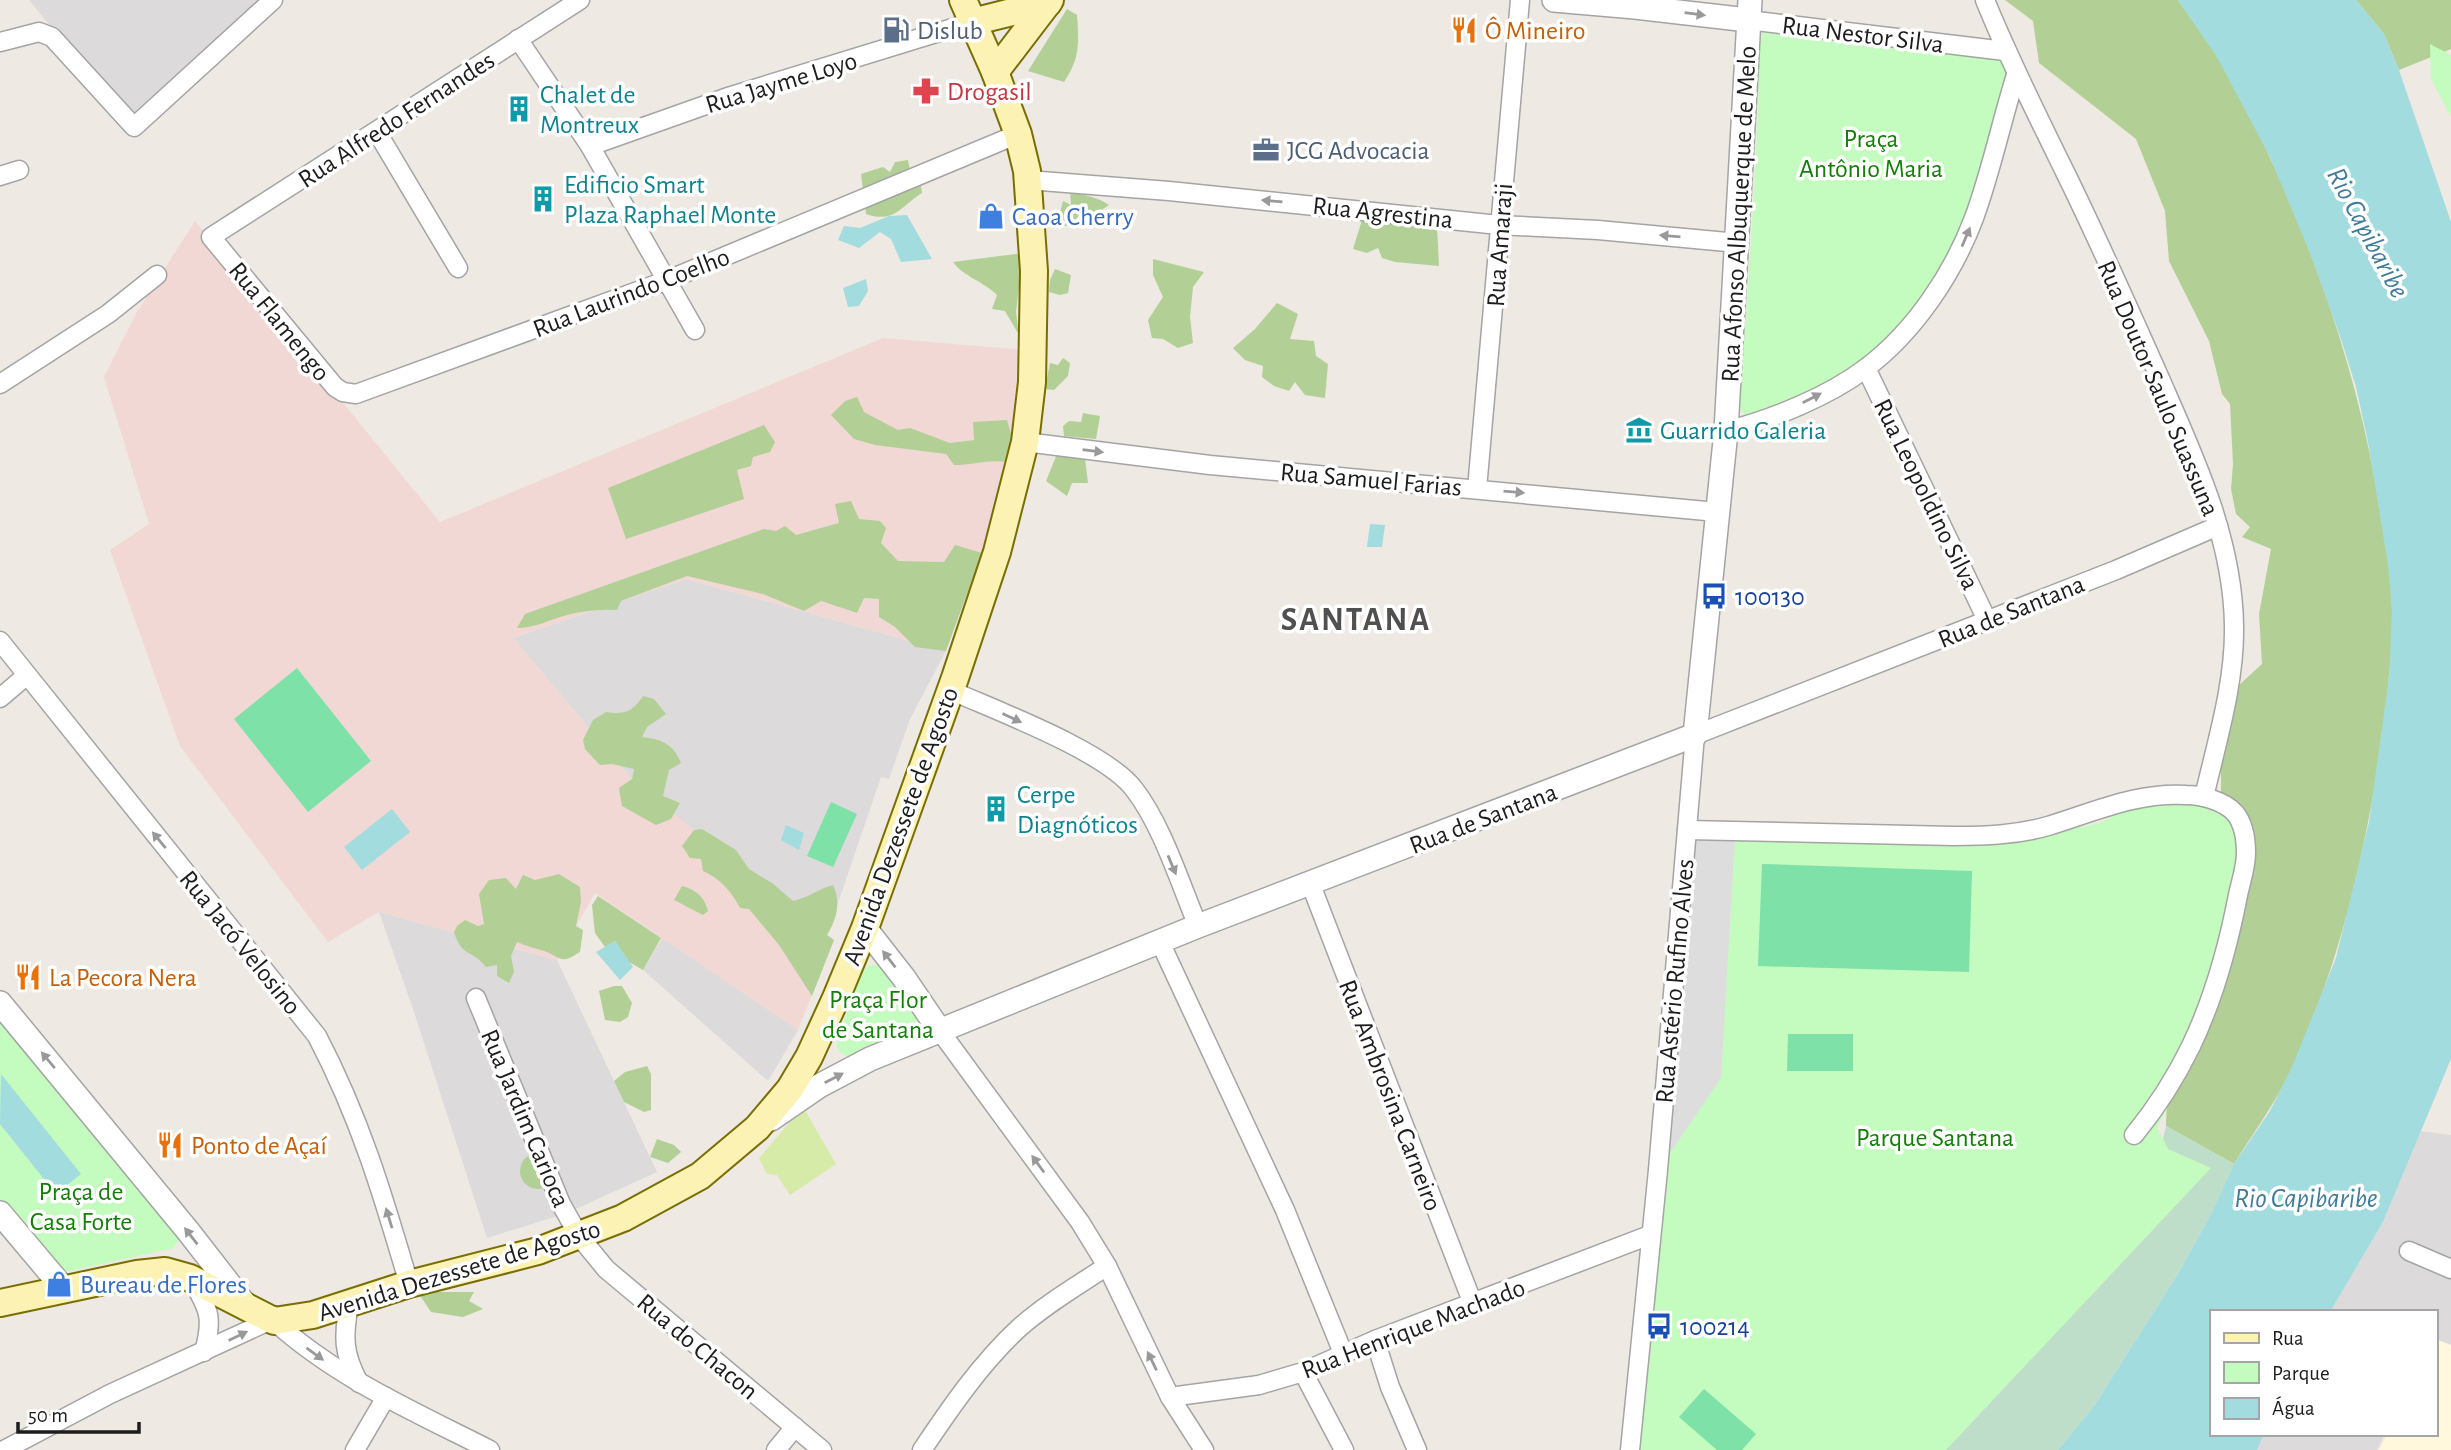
<svg xmlns="http://www.w3.org/2000/svg" width="2451" height="1450" font-family="'Alegreya Sans',sans-serif">
  <style>
    .residential { fill: #dcdadb }
    .education { fill: #fff8dc }
    .military { fill: #f1d8d5 }
    .grass { fill: #d5eba7 }
    .forest { fill: #b2d096 }
    .wetland { fill: #bfdeca }
    .park { fill: #c4fbbe }
    .pitch { fill: #7ee1a8 }
    .parking { fill: #ddd }
    .water { fill: #a2dcde }
    .lines { fill: none; stroke-linecap: round; stroke-linejoin: round }
    .minor-casing { stroke: #a4a4a4; stroke-width: 21 }
    .tertiary-casing { stroke: #a4a4a4; stroke-width: 26 }
    .secondary-casing { stroke: #786e01; stroke-width: 30 }
    .minor { stroke: #fff; stroke-width: 18 }
    .tertiary { stroke: #fff; stroke-width: 23 }
    .secondary { stroke: #fbf2b4; stroke-width: 26 }
    .oneway { fill: #999 }
    .labels { text-anchor: middle; stroke-width: 7; stroke-linejoin: round; paint-order: stroke }
    .service-label { font-size: 26px; fill: #4e5e75; stroke: #fff; text-anchor: start }
    .food-label { font-size: 26px; fill: #c56008; stroke: #fff; text-anchor: start }
    .street-label { font-size: 26px; fill: #1d1d1d; stroke: #fff }
    .health-label { font-size: 26px; fill: #be3a42; stroke: #fff; text-anchor: start }
    .culture-label { font-size: 26px; fill: #0d838f; stroke: #fff; text-anchor: start }
    .park-label { font-size: 26px; fill: #147f08; stroke: #fff }
    .shop-label { font-size: 26px; fill: #366cbe; stroke: #fff; text-anchor: start }
    .transit-label { font-size: 26px; fill: #164399; stroke: #fff; text-anchor: start }
    .water-label { font-size: 28px; font-style: italic; fill: #3f7c98; stroke: #fff }
    .district-label { font-size: 33px; font-weight: bold; letter-spacing: 2px; fill: #505050; stroke: #fff }
  </style>
  <rect width="100%" height="100%" fill="#efe9e3"/>
  <g class="residential">
    <polygon points="29,0 262,0 127,120"/>
    <polygon points="686,579 946,651 910,719 889,779 881,777 827,935 647,793 632,779 513,638"/>
    <polygon points="379,912 557,960 657,1172 567,1213 487,1238 413,1009"/>
    <polygon points="662,938 798,1030 768,1081 643,970"/>
    <polygon points="2421,1131 2451,1135 2451,1345 2435,1339 2435,1312 2330,1312 2383,1222"/>
    <polygon points="2264,1434 2385,1434 2377,1450 2257,1450"/>
  </g>
  <polygon class="education" points="2435,1339 2451,1345 2451,1450 2379,1450 2387,1434 2435,1434"/>
  <polygon class="military" points="195,221 440,522 883,338 1023,350 1011,472 946,651 686,579 513,638 637,785 834,940 798,1030 595,893 557,960 379,912 328,942 180,746 110,550 149,524 104,377 137,312"/>
  <polygon class="grass" points="803,1107 836,1164 790,1195 777,1175 767,1174 759,1158"/>
  <g class="forest">
    <path d="M2005,0H2178C2191,19 2205,37 2217,56C2244,100 2266,148 2287,195C2327,290 2356,379 2375,480C2382,523 2391,566 2392,609C2393,657 2386,705 2380,752C2364,860 2338,968 2292,1068C2276,1102 2254,1132 2234,1164L2166,1126L2168,1063L2221,799V731L2216,706L2262,664L2259,614L2271,549L2242,537L2250,527L2236,514L2231,489L2233,464L2230,404L2222,394L2209,341L2169,261L2165,211L2136,139L2039,63L2033,21Z"/>
    <polygon points="2356,0 2451,0 2451,49 2399,70 2384,34"/>
    <path d="M1067,9L1077,15C1079,44 1080,58 1064,82L1028,71Z"/>
    <path d="M908,160L910,170L919,171L922,193C902,205 895,224 866,214L861,174L883,167L890,172L895,162Z"/>
    <path d="M1070,192C1084,195 1098,197 1109,205L1094,215L1082,211L1071,226H1062L1058,221L1063,201L1071,205Z"/>
    <polygon points="1362,220 1437,225 1439,266 1395,262 1382,258 1378,248 1367,253 1353,249"/>
    <path d="M1023,253L1016,312L1019,335L1005,311L992,309L997,295C983,281 964,277 953,262Z"/>
    <polygon points="1153,259 1204,272 1193,287 1190,317 1193,343 1178,348 1163,339 1152,338 1148,320 1163,297 1153,275"/>
    <polygon points="1055,269 1071,275 1068,293 1060,295 1049,292 1050,280"/>
    <polygon points="1277,303 1298,314 1290,339 1314,341 1316,356 1328,364 1325,398 1305,395 1295,382 1289,391 1274,386 1262,377 1263,366 1245,360 1233,348 1255,329"/>
    <polygon points="1063,358 1070,363 1068,376 1054,390 1045,389 1050,363 1058,365"/>
    <path d="M857,397L864,412L898,430L910,428L950,443L974,440L973,422L1007,420L1014,445L1007,462C989,459 972,465 954,465L946,454L875,445L854,439L831,415L845,401Z"/>
    <polygon points="1083,413 1100,416 1096,439 1064,436 1063,426 1069,421 1081,422"/>
    <polygon points="764,425 775,442 770,452 753,457 751,466 737,470 744,499 626,539 608,488"/>
    <polygon points="1057,454 1085,458 1088,483 1072,483 1067,496 1046,481"/>
    <path d="M851,501L859,519L880,521L886,528L881,543L898,561L944,562L955,545L982,553L946,651L915,647L895,627L879,617V599L864,598L857,613L821,601L804,611L763,594L687,576L621,601L617,610C598,609 579,611 560,617C545,622 533,628 517,628L525,614L764,529L776,531L785,526L796,535L839,523L835,504Z"/>
    <path d="M643,696L654,699L666,714L647,727L642,737C661,739 674,744 681,763L669,770L663,796L680,803L671,819L656,825L622,806L619,788L632,779L634,769L612,764L600,765L585,749L583,740L593,720L606,712C625,715 632,712 643,696Z"/>
    <path d="M702,829L736,850L749,869L772,883L793,901C808,898 818,889 833,885C841,902 837,919 827,935L834,940L812,996L779,945L749,909L740,908C731,891 721,879 703,871L701,859L690,858L682,846L694,830Z"/>
    <path d="M559,874L580,887L581,902L576,926L583,930L580,952C559,965 563,958 544,951C535,948 526,946 517,942L511,956L514,972L509,983L497,976V965L486,967C472,949 462,958 454,932L457,926L465,920L478,926L484,924L479,894L489,880L506,878L516,889L523,875L535,880Z"/>
    <path d="M682,886C696,890 704,896 708,911L703,915L674,900Z"/>
    <polygon points="598,896 661,938 643,970 629,962 615,941 605,947 595,933 592,905"/>
    <polygon points="614,986 622,986 632,1003 628,1017 620,1022 605,1020 599,991"/>
    <polygon points="647,1066 651,1074 651,1110 644,1112 624,1102 614,1081 625,1072"/>
    <polygon points="657,1139 674,1145 681,1152 668,1163 650,1157"/>
    <circle cx="538" cy="1171" r="18"/>
    <polygon points="433,1292 474,1292 469,1301 483,1309 463,1317 431,1312 419,1294"/>
  </g>
  <polygon class="wetland" points="2166,1126 2234,1164 2210,1216 2179,1272 2094,1406 2058,1450 1935,1450 2168,1149 2163,1139"/>
  <g class="park">
    <path d="M1765,29L1996,55L2004,63L2008,74L1968,224L1930,293L1856,371L1817,390L1746,417L1739,407C1747,307 1754,208 1758,108C1759,91 1756,41 1765,29Z"/>
    <polygon points="2430,44 2451,55 2451,117 2431,79"/>
    <polygon points="2180,798 2231,813 2241,837 2234,900 2201,1016 2168,1106 2157,1128 2168,1149 2211,1168 1946,1450 1627,1450 1659,1169 1721,1078 1735,837 2022,840 2100,823 2143,799"/>
    <path d="M869,965H878L883,970C894,984 922,1012 916,1028L850,1057C841,1054 836,1050 837,1040L862,971Z"/>
    <polygon points="0,1015 180,1238 174,1248 70,1271 59,1271 53,1266 0,1199"/>
  </g>
  <g class="pitch">
    <polygon points="297,668 371,761 308,812 234,719"/>
    <polygon points="831,802 857,814 833,867 807,856"/>
    <polygon points="1762,864 1972,871 1969,972 1758,966"/>
    <polygon points="1788,1034 1853,1034 1853,1071 1787,1071"/>
    <polygon points="1704,1389 1756,1434 1742,1450 1717,1450 1679,1417"/>
  </g>
  <polygon class="parking" points="1688,837 1735,837 1721,1078 1659,1169"/>
  <g class="water">
    <polygon points="2178,0 2356,0 2384,34 2399,70 2451,222 2451,1059 2383,1222 2330,1312 2211,1312 2211,1434 2264,1434 2257,1450 2058,1450 2094,1406 2179,1272 2210,1216 2234,1164 2270,1111 2292,1067 2336,958 2369,822 2389,678 2392,610 2388,565 2368,442 2356,387 2342,342 2310,253 2270,157 2217,57"/>
    <polygon points="907,215 932,259 901,262 891,239 880,232 859,248 838,240 844,226 860,228 889,216"/>
    <polygon points="866,279 868,291 859,306 848,307 843,288"/>
    <polygon points="1370,524 1385,525 1382,547 1367,547"/>
    <polygon points="392,809 410,832 362,870 344,847"/>
    <polygon points="786,825 804,833 799,850 781,840"/>
    <polygon points="615,941 633,967 620,980 596,952"/>
    <polygon points="1,1074 81,1174 56,1194 0,1124"/>
  </g>
  <g class="lines">
    <g class="minor-casing">
      <g id="minor">
        <polyline points="580,0 211,237 335,387 343,392 356,394 668,280 1018,134"/>
        <path d="M1985,0C2009,59 2037,115 2065,172C2098,239 2128,307 2158,374C2193,454 2233,537 2234,626C2235,683 2217,741 2204,797"/>
        <polyline points="1748,20 2005,51"/>
        <polyline points="518,39 590,146 695,330"/>
        <polyline points="0,42 39,32 52,37 134,127 273,0"/>
        <polyline points="377,132 458,268"/>
        <polyline points="590,146 731,96 972,22"/>
        <polyline points="0,176 19,170"/>
        <polyline points="1028,180 1169,191 1499,225 1598,230 1738,243"/>
        <polyline points="1866,368 1987,620"/>
        <polyline points="0,384 108,314 157,275"/>
        <path d="M1726,431C1772,419 1828,397 1866,368C1914,332 1953,274 1974,218C1991,172 2001,123 2016,75"/>
        <polyline points="1025,442 1210,465 1717,512"/>
        <polyline points="1477,489 1520,0"/>
        <path d="M0,641L317,1036C360,1118 383,1195 409,1284"/>
        <path d="M950,690C997,711 1105,751 1134,789C1162,825 1180,883 1198,926"/>
        <polyline points="0,698 27,675"/>
        <path d="M1687,830L1953,836C1985,836 2017,835 2048,826C2094,812 2137,792 2186,795C2202,795 2224,801 2235,813C2244,824 2246,840 2246,853C2246,867 2241,881 2238,895C2228,947 2214,998 2191,1046C2175,1079 2157,1107 2134,1135"/>
        <polyline points="1311,885 1473,1304"/>
        <polyline points="1160,942 1285,1210 1343,1353"/>
        <polyline points="476,998 561,1204 579,1236 606,1269 822,1450"/>
        <polyline points="940,1031 1080,1222 1107,1266 1170,1397 1204,1450"/>
        <polyline points="2409,1251 2451,1269"/>
        <path d="M192,1281C210,1310 213,1319 204,1352"/>
        <path d="M349,1304C343,1337 343,1353 359,1383"/>
        <path d="M274,1321C337,1378 415,1412 490,1450"/>
        <polyline points="1375,1340 1390,1387 1417,1450"/>
        <polyline points="1303,1372 1344,1450"/>
        <polyline points="1170,1397 1259,1385 1303,1372 1375,1340 1650,1235"/>
        <polyline points="4,1450 110,1394 271,1320"/>
        <polyline points="355,1450 386,1397"/>
        <polyline points="776,1450 795,1427"/>
        <path d="M922,1450C951,1407 981,1363 1019,1328C1046,1304 1077,1286 1107,1266"/>
        <polyline points="1630,1450 1658,1170 1695,735 2116,570 2218,526"/>
      </g>
    </g>
    <g class="tertiary-casing">
      <g id="tertiary">
        <polyline points="1554,0 1635,7 1748,20"/>
        <polyline points="865,928 904,978 940,1031"/>
        <polyline points="0,1003 188,1231 247,1307"/>
        <polyline points="771,1119 819,1086 870,1059 1198,926 1695,735 1726,431 1750,0"/>
        <polyline points="0,1213 64,1289"/>
      </g>
    </g>
    <g class="secondary-casing">
      <g id="secondary">
        <polyline points="972,22 1048,3"/>
        <polyline points="995,72 1050,0"/>
        <polyline points="0,1303 137,1274 165,1271 190,1278 274,1321 313,1315 409,1284 538,1251 623,1218 700,1176 757,1128 790,1089 809,1057 836,998 865,928 955,678 997,552 1025,442 1032,382 1034,271 1027,171 1018,134 995,72 963,0"/>
      </g>
    </g>
    <use href="#minor" class="minor"/>
    <use href="#tertiary" class="tertiary"/>
    <use href="#secondary" class="secondary"/>
  </g>
  <defs><path id="oneway-solid" d="M-6-.8H1V-3.2L6.5 0L1 3.2V.8H-6Z" transform="scale(1.75)"/></defs>
  <g class="oneway">
    <use href="#oneway-solid" transform="translate(1695 14) rotate(7)"/>
    <use href="#oneway-solid" transform="translate(1272 201) rotate(-175)"/>
    <use href="#oneway-solid" transform="translate(1670 236) rotate(-175)"/>
    <use href="#oneway-solid" transform="translate(1966 237) rotate(-67)"/>
    <use href="#oneway-solid" transform="translate(1812 398) rotate(-27)"/>
    <use href="#oneway-solid" transform="translate(1093 451) rotate(7)"/>
    <use href="#oneway-solid" transform="translate(1514 492) rotate(5)"/>
    <use href="#oneway-solid" transform="translate(1012 718) rotate(25)"/>
    <use href="#oneway-solid" transform="translate(159 840) rotate(-129)"/>
    <use href="#oneway-solid" transform="translate(1172 865) rotate(67)"/>
    <use href="#oneway-solid" transform="translate(889 959) rotate(-128)"/>
    <use href="#oneway-solid" transform="translate(48 1060) rotate(-130)"/>
    <use href="#oneway-solid" transform="translate(834 1078) rotate(-27)"/>
    <use href="#oneway-solid" transform="translate(1038 1164) rotate(-126)"/>
    <use href="#oneway-solid" transform="translate(389 1218) rotate(-107)"/>
    <use href="#oneway-solid" transform="translate(191 1236) rotate(-128)"/>
    <use href="#oneway-solid" transform="translate(238 1336) rotate(-26)"/>
    <use href="#oneway-solid" transform="translate(315 1354) rotate(36)"/>
    <use href="#oneway-solid" transform="translate(1152 1361) rotate(-116)"/>
  </g>
  <defs>
    <g id="fuel-bare" transform="scale(2.1)"><path d="M-5.5-6h7V0h2V4h1.3V-2.5L3-4.5l.8-.8L6-3V5H2.5V1h-1V6h-7ZM-4.2-4.7v3.2H.2V-4.7Z" fill="#5c6f8a" stroke="#fff" stroke-width="2.5" paint-order="stroke"/></g>
    <g id="restaurant-bare" transform="scale(2.1)"><path d="M-5-6h1v4h1v-4h1v4h1v-4h1v5L-1.5 .5V6h-2V.5L-5-1ZM5-6V6H3V1.5H1.5Q1.5-4 5-6Z" fill="#e8710a" stroke="#fff" stroke-width="2.5" paint-order="stroke"/></g>
    <g id="pharmacy-bare" transform="scale(2.1)"><path d="M-2-6h4v4h4v4h-4v4h-4v-4h-4v-4h4Z" fill="#e0444e" stroke="#fff" stroke-width="2.5" paint-order="stroke"/></g>
    <g id="building-bare" transform="scale(2.1)"><path d="M-4-6H4V6H1V3H-1V6H-4ZM-2.5-4.3h1.7v1.8h-1.7ZM.8-4.3h1.7v1.8H.8ZM-2.5-1h1.7V.8h-1.7ZM.8-1h1.7V.8H.8Z" fill="#0f9aa8" stroke="#fff" stroke-width="2.5" paint-order="stroke"/></g>
    <g id="office-bare" transform="scale(2.1)"><path d="M-6-3h4V-5.5h4V-3h4V5H-6ZM-1-4.5V-3h2v-1.5ZM-6 0V1H6V0Z" fill="#5c6f8a" stroke="#fff" stroke-width="2.5" paint-order="stroke"/></g>
    <g id="shop-bare" transform="scale(2.1)"><path d="M-5-2.5h2.3a2.7 3.5 0 0 1 5.4 0H5L5.5 6h-11ZM-1.5-2.5h3a1.5 2.3 0 0 0-3 0Z" fill="#3f7fe0" stroke="#fff" stroke-width="2.5" paint-order="stroke"/></g>
    <g id="museum-bare" transform="scale(2.1)"><path d="M0-6L6-3V-2H-6V-3ZM-5-1h2V3h-2ZM-1-1h2V3h-2ZM3-1h2V3H3ZM-6 4H6V6H-6Z" fill="#0f9aa8" stroke="#fff" stroke-width="2.5" paint-order="stroke"/></g>
    <g id="bus-bare" transform="scale(2.1)"><path d="M-5-6H5V4H4V6H2V4H-2V6H-4V4H-5ZM-3.5-4V0h7V-4ZM-3.5 1.2v1.5H-2V1.2ZM2 1.2v1.5H3.5V1.2Z" fill="#1a4fb4" stroke="#fff" stroke-width="2.5" paint-order="stroke"/></g>
  </defs>
  <g fill-rule="evenodd">
    <use href="#fuel-bare" x="896" y="30"/>
    <use href="#restaurant-bare" x="1464" y="30"/>
    <use href="#pharmacy-bare" x="926" y="91"/>
    <use href="#building-bare" x="519" y="109"/>
    <use href="#office-bare" x="1266" y="150"/>
    <use href="#building-bare" x="543" y="199"/>
    <use href="#shop-bare" x="991" y="216"/>
    <use href="#museum-bare" x="1639" y="430"/>
    <use href="#bus-bare" x="1714" y="596"/>
    <use href="#building-bare" x="996" y="809"/>
    <use href="#restaurant-bare" x="28" y="977"/>
    <use href="#restaurant-bare" x="170" y="1145"/>
    <use href="#shop-bare" x="59" y="1284"/>
    <use href="#bus-bare" x="1659" y="1326"/>
  </g>
  <g class="labels">
    <g class="service-label">
      <text x="917" y="39">Dislub</text>
      <text x="1287" y="159">JCG Advocacia</text>
    </g>
    <g class="food-label">
      <text x="1485" y="39">Ô Mineiro</text>
      <text x="49" y="986">La Pecora Nera</text>
      <text x="191" y="1154">Ponto de Açaí</text>
    </g>
    <g class="street-label">
      <text transform="translate(1863 34) rotate(7)" y="9">Rua Nestor Silva</text>
      <text transform="translate(781 82) rotate(-17)" y="9">Rua Jayme Loyo</text>
      <text transform="translate(396 119) rotate(-33)" y="9">Rua Alfredo Fernandes</text>
      <text transform="translate(1383 212) rotate(6)" y="9">Rua Agrestina</text>
      <text transform="translate(1738 214) rotate(-87)" y="9">Rua Afonso Albuquerque de Melo</text>
      <text transform="translate(1499 245) rotate(-86)" y="9">Rua Amaraji</text>
      <text transform="translate(631 292) rotate(-21)" y="9">Rua Laurindo Coelho</text>
      <text transform="translate(280 321) rotate(51)" y="9">Rua Flamengo</text>
      <text transform="translate(2159 388) rotate(67)" y="9">Rua Doutor Saulo Suassuna</text>
      <text transform="translate(1371 479) rotate(5)" y="9">Rua Samuel Farias</text>
      <text transform="translate(1927 494) rotate(64)" y="9">Rua Leopoldino Silva</text>
      <text transform="translate(2011 611) rotate(-22)" y="9">Rua de Santana</text>
      <text transform="translate(1483 818) rotate(-21)" y="9">Rua de Santana</text>
      <text transform="translate(900 826) rotate(-70)" y="9">Avenida Dezessete de Agosto</text>
      <text transform="translate(241 942) rotate(51)" y="9">Rua Jacó Velosino</text>
      <text transform="translate(1674 981) rotate(-85)" y="9">Rua Astério Rufino Alves</text>
      <text transform="translate(1391 1095) rotate(69)" y="9">Rua Ambrosina Carneiro</text>
      <text transform="translate(526 1118) rotate(67)" y="9">Rua Jardim Carioca</text>
      <text transform="translate(459 1270) rotate(-17)" y="9">Avenida Dezessete de Agosto</text>
      <text transform="translate(1413 1328) rotate(-21)" y="9">Rua Henrique Machado</text>
      <text transform="translate(698 1346) rotate(40)" y="9">Rua do Chacon</text>
    </g>
    <g class="health-label">
      <text x="947" y="100">Drogasil</text>
    </g>
    <g class="culture-label">
      <text x="540" y="103">Chalet de<tspan x="540" dy="30">Montreux</tspan></text>
      <text x="564" y="193">Edificio Smart<tspan x="564" dy="30">Plaza Raphael Monte</tspan></text>
      <text x="1660" y="439">Guarrido Galeria</text>
      <text x="1017" y="803">Cerpe<tspan x="1017" dy="30">Diagnóticos</tspan></text>
    </g>
    <g class="park-label">
      <text x="1871" y="147">Praça<tspan x="1871" dy="30">Antônio Maria</tspan></text>
      <text x="878" y="1008">Praça Flor<tspan x="878" dy="30">de Santana</tspan></text>
      <text x="1935" y="1146">Parque Santana</text>
      <text x="81" y="1200">Praça de<tspan x="81" dy="30">Casa Forte</tspan></text>
    </g>
    <g class="shop-label">
      <text x="1012" y="225">Caoa Cherry</text>
      <text x="80" y="1293">Bureau de Flores</text>
    </g>
    <g class="transit-label">
      <text x="1735" y="605">100130</text>
      <text x="1680" y="1335">100214</text>
    </g>
    <g class="water-label">
      <text transform="translate(2369 232) rotate(62)" y="10">Rio Capibaribe</text>
      <text x="2306" y="1207">Rio Capibaribe</text>
    </g>
    <g class="district-label">
      <text x="1356" y="630">SANTANA</text>
    </g>
  </g>
  <rect x="2210" y="1310" width="228" height="126" fill="#ffffff" stroke="#a5a5a5" stroke-width="2"/>
  <rect x="2224" y="1333" width="35" height="10" fill="#fbf2b4" stroke="#a5a5a5" stroke-width="2"/>
  <text x="2272" y="1345" font-size="21" fill="#1d1d1d">Rua</text>
  <rect x="2224" y="1362" width="35" height="21" fill="#c4fbbe" stroke="#a5a5a5" stroke-width="2"/>
  <text x="2272" y="1380" font-size="21" fill="#1d1d1d">Parque</text>
  <rect x="2224" y="1398" width="35" height="21" fill="#a2dcde" stroke="#a5a5a5" stroke-width="2"/>
  <text x="2272" y="1415" font-size="21" fill="#1d1d1d">Água</text>
  <path d="M18 1422v10h121v-10" fill="none" stroke="#1d1d1d" stroke-width="3.5"/>
  <text x="28" y="1422" font-size="21" fill="#1d1d1d" stroke="#ffffff" stroke-width="5" paint-order="stroke">50 m</text>
</svg>
